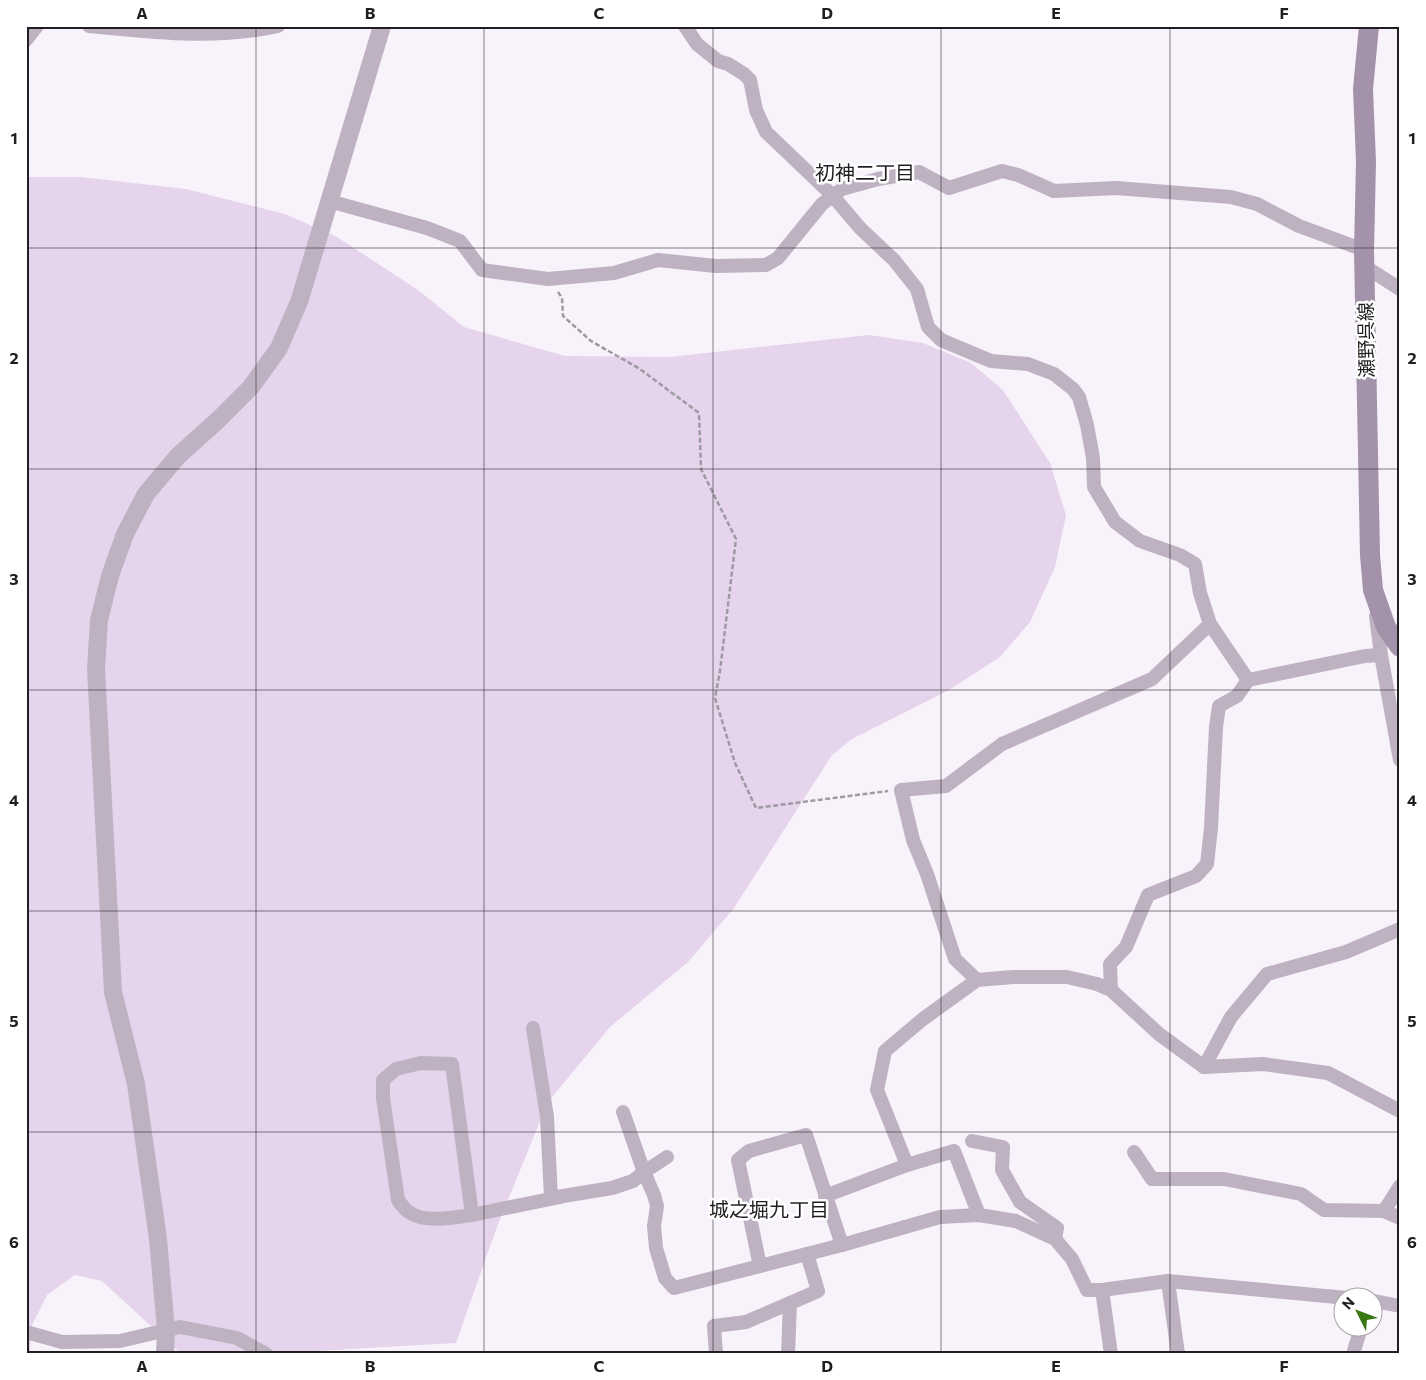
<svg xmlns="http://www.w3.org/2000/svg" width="1426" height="1380" font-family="Commissioner,'Noto Sans JP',sans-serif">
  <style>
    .green { fill: #e5d4ec }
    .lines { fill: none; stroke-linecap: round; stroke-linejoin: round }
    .path { stroke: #9e9aa1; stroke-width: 2.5; stroke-dasharray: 5 2.5; stroke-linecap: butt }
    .minor { stroke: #beb2c2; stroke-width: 14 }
    .tertiary { stroke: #beb2c2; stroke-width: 18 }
    .secondary { stroke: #a392a9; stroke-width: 20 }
    .grid { fill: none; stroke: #201e21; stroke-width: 1; stroke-opacity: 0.55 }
    .labels { text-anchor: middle; stroke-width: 5; stroke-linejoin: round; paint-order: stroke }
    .street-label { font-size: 19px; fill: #201e21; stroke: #fff }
    .neighbourhood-label { font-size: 20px; fill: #201e21; stroke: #fff }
    .neatline { fill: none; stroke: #201e21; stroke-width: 2 }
    .grid-label { font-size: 16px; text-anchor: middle; font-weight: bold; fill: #201e21 }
  </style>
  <rect width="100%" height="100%" fill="#f8f2fb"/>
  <polygon class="green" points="26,177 81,177 186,189 285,214 337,237 418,290 464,327 565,356 670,357 869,335 923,343 971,363 1003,390 1050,463 1066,515 1055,567 1030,622 1000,657 949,690 852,739 832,755 734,908 688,962 610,1027 548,1102 498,1224 456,1343 262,1354 181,1354 102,1281 75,1275 47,1295 32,1325 30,1354 26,1354"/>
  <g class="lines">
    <polyline class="path" points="558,292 562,298 563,316 591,341 640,369 699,413 701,469 736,539 720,671 715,698 735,763 756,808 888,791"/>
    <g class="minor">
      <path d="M89,26C152,32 216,40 278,26"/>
      <polyline points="685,26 697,44 718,61 728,64 744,74 750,80 756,110 766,132 832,195 860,228 894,260 917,289 928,327 941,340 991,361 1028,364 1054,374 1073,389 1079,397 1087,425 1093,458 1094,487 1115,522 1140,541 1180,555 1195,564 1200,593 1210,624 1248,680 1365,656 1381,655"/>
      <polyline points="26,40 37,26"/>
      <polyline points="329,201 427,228 460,241 482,270 548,279 614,273 658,260 716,266 766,265 778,258 822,204 842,189 878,179 919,172 949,188 1002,171 1018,175 1054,191 1116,188 1231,197 1257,204 1299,226 1364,250"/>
      <polyline points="1364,266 1400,289"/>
      <polyline points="1376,616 1381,655 1400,760"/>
      <polyline points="977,980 955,959 927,874 913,840 901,790 946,786 1002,744 1152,679 1210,624"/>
      <polyline points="1111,990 1110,964 1126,947 1148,895 1196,876 1207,864 1211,828 1216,727 1219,706 1237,696 1248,680"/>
      <polyline points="533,1028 547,1117 551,1198"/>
      <path d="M421,1063L452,1064L472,1215C454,1217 425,1224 409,1212C405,1210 401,1204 398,1200L383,1098V1080L396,1069Z"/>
      <polyline points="1204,1067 1231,1017 1267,974 1346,952 1400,929"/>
      <polyline points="623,1112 644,1172 654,1195 657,1206 654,1226 656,1248 665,1278 674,1288 842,1245 940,1217 979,1215 1016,1221 1055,1239 1072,1259 1087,1290 1102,1290 1168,1281 1347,1298"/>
      <polyline points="972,1141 1003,1147 1002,1170 1020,1202 1057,1228 1055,1239"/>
      <polyline points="1134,1152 1152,1179 1224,1179 1301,1194 1324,1210 1384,1211 1400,1186"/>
      <polyline points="907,1165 877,1090 885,1051 923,1019 977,980 1013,977 1067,977 1097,984 1111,990 1159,1034 1204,1067 1263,1064 1328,1073 1400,1111"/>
      <polyline points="825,1196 907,1165 954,1151 979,1215"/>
      <polyline points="551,1198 612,1188 633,1181 644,1172 667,1157"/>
      <polyline points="1384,1211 1400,1218"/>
      <polyline points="472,1215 560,1197"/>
      <polyline points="760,1266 738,1160 749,1151 806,1135 842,1245"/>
      <polyline points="1168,1281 1178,1354"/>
      <polyline points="1102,1290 1111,1354"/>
      <polyline points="1374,1301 1400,1306"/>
      <polyline points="26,1332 62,1342 120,1341 180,1327 237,1338 266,1354"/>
      <polyline points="716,1354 714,1326 746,1322 818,1291 807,1254"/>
      <polyline points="788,1354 790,1303"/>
      <polyline points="1353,1354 1361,1328"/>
    </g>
    <polyline class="tertiary" points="165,1354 166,1330 158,1239 136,1084 113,992 96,669 99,620 110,576 125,534 146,494 178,456 218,420 251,387 279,348 299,302 382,26"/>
    <polyline class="secondary" points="1369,26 1363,89 1366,162 1364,250 1370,555 1373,590 1386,627 1400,647"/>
  </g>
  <path class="grid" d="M256,26V1354M484,26V1354M713,26V1354M941,26V1354M1170,26V1354M26,248H1400M26,469H1400M26,690H1400M26,911H1400M26,1132H1400"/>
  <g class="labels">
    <g class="street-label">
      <text transform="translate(1366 340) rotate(-91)" y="7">瀬野呉線</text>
    </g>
    <g class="neighbourhood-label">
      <text x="865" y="180">初神二丁目</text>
      <text x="769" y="1217">城之堀九丁目</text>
    </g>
  </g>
  <rect width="1426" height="1380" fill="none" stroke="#ffffff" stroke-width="55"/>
  <g transform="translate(1358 1312) rotate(312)"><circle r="24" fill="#ffffff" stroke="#a6a5a6"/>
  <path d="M0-4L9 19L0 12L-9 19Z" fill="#397711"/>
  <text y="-8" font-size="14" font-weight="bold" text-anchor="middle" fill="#201e21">N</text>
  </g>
  <rect x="28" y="28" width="1370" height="1324" class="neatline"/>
  <g class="grid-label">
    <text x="142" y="19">A</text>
    <text x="370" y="19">B</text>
    <text x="599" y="19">C</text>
    <text x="827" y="19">D</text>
    <text x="1056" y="19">E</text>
    <text x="1284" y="19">F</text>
    <text x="14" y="144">1</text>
    <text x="1412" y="144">1</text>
    <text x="14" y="364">2</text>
    <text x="1412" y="364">2</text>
    <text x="14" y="585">3</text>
    <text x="1412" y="585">3</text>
    <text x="14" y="806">4</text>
    <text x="1412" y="806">4</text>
    <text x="14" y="1027">5</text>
    <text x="1412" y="1027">5</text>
    <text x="14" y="1248">6</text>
    <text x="1412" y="1248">6</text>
    <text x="142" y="1372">A</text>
    <text x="370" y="1372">B</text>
    <text x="599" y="1372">C</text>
    <text x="827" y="1372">D</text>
    <text x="1056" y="1372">E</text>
    <text x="1284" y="1372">F</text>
  </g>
</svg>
